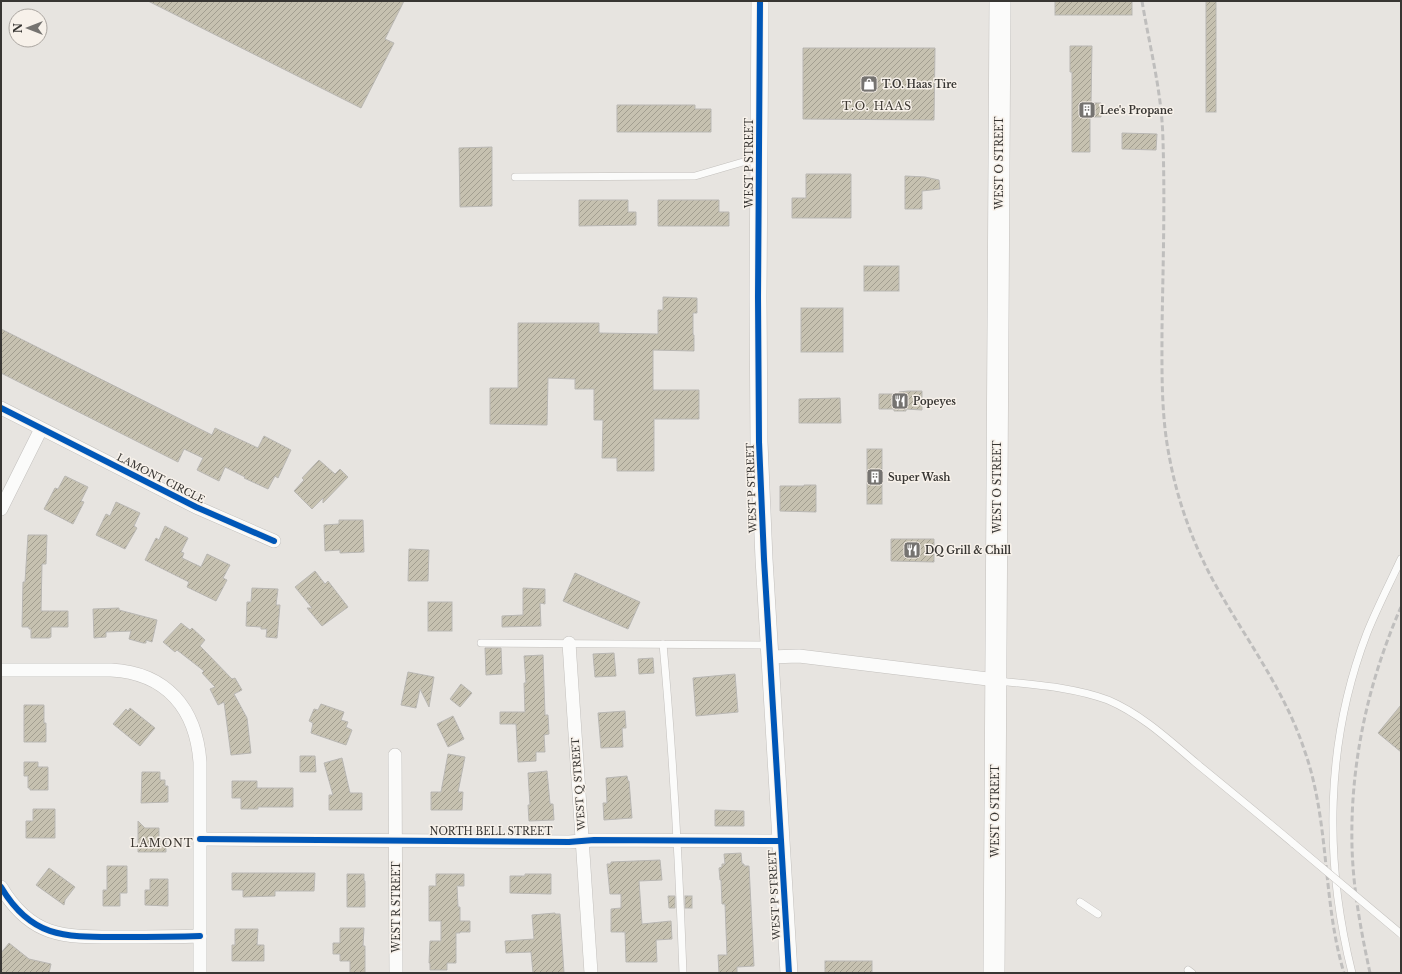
<svg xmlns="http://www.w3.org/2000/svg" width="1402" height="974" font-family="'Libre Baskerville',serif">
  <style>
    .building { fill: url(#building-hatch); stroke: #b9b7b3 }
    .lines { fill: none; stroke-linecap: round; stroke-linejoin: round }
    .service-casing { stroke: #c3c0bd; stroke-width: 8 }
    .minor-casing { stroke: #c3c0bd; stroke-width: 14 }
    .tertiary-casing { stroke: #c3c0bd; stroke-width: 18 }
    .primary-casing { stroke: #c3c0bd; stroke-width: 22 }
    .service { stroke: #fbfbfa; stroke-width: 7 }
    .minor { stroke: #fbfbfa; stroke-width: 13 }
    .tertiary { stroke: #fbfbfa; stroke-width: 17 }
    .primary { stroke: #fbfbfa; stroke-width: 21 }
    .rail { stroke: #bfbebd; stroke-width: 3; stroke-dasharray: 6 3; stroke-linecap: butt }
    .service-bridge-casing { stroke: #c3c0bd; stroke-width: 8; stroke-linecap: butt }
    .service-bridge { stroke: #fbfbfa; stroke-width: 7 }
    .cycleway-casing { stroke: #f7f1ea; stroke-width: 8 }
    .cycleway { stroke: #0057b8; stroke-width: 6 }
    .labels { text-anchor: middle; stroke-width: 3; stroke-linejoin: round; paint-order: stroke }
    .poi-label { font-size: 10px; font-weight: bold; fill: #383633; stroke: #f7f1ea; text-anchor: start }
    .street-label { font-size: 10px; fill: #383633; stroke: #f7f1ea }
    .neighbourhood-label { font-size: 11px; letter-spacing: 1px; fill: #3e3933; stroke: #f7f1ea }
  </style>
  <defs>
    <pattern id="building-hatch" width="6" height="6" patternUnits="userSpaceOnUse"><rect width="6" height="6" fill="#c6c1b0"/><path d="M-1 1l2-2M0 6l6-6M5 7l2-2" fill="none" stroke="#a29e90"/></pattern>
  </defs>
  <rect width="100%" height="100%" fill="#e7e4e0"/>
  <g class="building">
    <polygon points="148,1 404,1 385,39 394,43 361,108"/>
    <rect x="1055" y="1" width="77" height="14"/>
    <rect x="1206" y="1" width="10" height="111"/>
    <polygon points="1070,46 1092,46 1091,103 1101,103 1101,117 1090,117 1090,152 1072,152 1072,72 1070,72"/>
    <polygon points="803,48 935,48 934,120 803,119"/>
    <polygon points="617,105 695,105 695,109 711,109 711,132 617,132"/>
    <polygon points="1122,133 1157,134 1156,150 1122,149"/>
    <polygon points="492,147 492,206 460,207 459,148"/>
    <polygon points="806,174 851,174 851,218 792,218 792,198 806,198"/>
    <polygon points="905,176 925,177 939,180 940,189 922,191 922,209 905,209"/>
    <polygon points="579,200 628,200 628,212 636,212 636,225 579,226"/>
    <polygon points="658,200 719,200 719,212 729,212 729,226 658,226"/>
    <rect x="864" y="266" width="35" height="25"/>
    <polygon points="663,297 697,298 697,313 693,313 693,335 694,335 694,351 653,350 653,390 699,390 699,419 654,419 654,471 617,471 617,458 602,458 603,420 594,420 594,389 575,389 575,379 548,378 547,425 490,424 490,388 518,388 518,323 599,323 599,333 658,334 658,310 663,310"/>
    <rect x="801" y="308" width="42" height="44"/>
    <polygon points="1,329 212,435 215,428 258,448 264,436 291,450 278,478 275,476 268,489 244,478 245,477 225,467 219,481 197,470 203,458 184,449 178,462 1,373"/>
    <polygon points="908,391 922,391 922,410 906,409 906,411 894,411 894,409 879,409 879,394 899,394 899,392"/>
    <polygon points="840,398 841,423 799,423 799,399"/>
    <rect x="867" y="449" width="15" height="55"/>
    <polygon points="319,460 335,474 340,469 348,477 323,503 323,498 312,509 294,491 304,480 302,478"/>
    <polygon points="65,476 88,487 81,501 84,502 73,524 44,509 55,488 58,489"/>
    <polygon points="804,485 816,485 816,512 780,511 780,486 804,486"/>
    <polygon points="116,502 140,513 134,526 137,528 125,549 96,535 106,514 110,516"/>
    <polygon points="339,520 363,520 364,552 340,553 340,550 325,551 324,525 339,524"/>
    <polygon points="165,526 188,538 181,552 184,553 182,558 201,567 207,554 230,565 223,578 227,580 216,601 187,587 189,582 145,560 156,538 159,540"/>
    <polygon points="28,535 47,535 46,564 42,564 41,611 68,611 68,627 51,627 51,637 49,638 31,638 31,629 29,629 29,627 22,627 23,582 25,582"/>
    <polygon points="891,539 934,539 934,562 891,561"/>
    <polygon points="409,549 429,550 428,581 408,581"/>
    <polygon points="315,571 325,584 328,581 348,607 322,626 307,608 312,608 295,587"/>
    <polygon points="575,573 640,602 628,629 563,601"/>
    <polygon points="252,588 278,589 276,605 280,605 277,638 266,637 267,629 261,629 261,627 246,626 247,602 251,602"/>
    <polygon points="523,588 545,589 545,604 540,603 541,626 502,627 502,616 523,615"/>
    <rect x="428" y="602" width="24" height="29"/>
    <polygon points="119,608 119,610 157,620 152,642 146,640 146,643 143,643 129,639 131,631 106,632 106,637 94,638 93,609"/>
    <polygon points="181,623 190,630 192,628 205,640 200,646 232,679 235,678 242,690 234,694 247,718 251,753 231,755 224,702 218,705 210,689 215,687 202,673 204,671 177,650 175,652 163,642"/>
    <polygon points="485,648 501,648 502,674 486,675"/>
    <polygon points="614,653 616,676 595,677 593,654"/>
    <polygon points="543,655 545,715 548,715 549,734 544,735 545,752 536,752 536,761 518,762 516,724 500,724 500,712 525,712 524,683 526,683 524,656"/>
    <polygon points="653,658 654,673 639,674 638,659"/>
    <polygon points="408,672 434,677 429,707 420,689 416,708 401,705"/>
    <polygon points="735,674 738,712 696,716 693,678"/>
    <polygon points="461,684 472,693 460,707 450,699"/>
    <polygon points="321,704 344,712 341,720 348,722 346,727 352,730 346,745 311,733 313,723 309,721 314,709 318,710"/>
    <polygon points="24,705 44,705 44,723 46,723 46,742 24,742"/>
    <polygon points="1401,705 1401,752 1378,733"/>
    <polygon points="130,708 155,728 140,746 113,724 126,709 128,711"/>
    <polygon points="625,711 626,728 622,728 623,747 601,748 598,713"/>
    <polygon points="453,716 464,739 448,747 437,724"/>
    <polygon points="448,754 465,757 458,792 463,792 462,810 431,810 431,792 441,792"/>
    <polygon points="300,756 315,756 316,772 300,772"/>
    <polygon points="342,758 350,793 362,793 362,810 329,810 329,795 333,795 324,763"/>
    <polygon points="24,762 38,762 38,767 48,767 48,790 30,790 30,788 28,788 28,776 24,776"/>
    <polygon points="547,771 550,804 553,804 554,820 529,821 528,805 530,805 528,773"/>
    <polygon points="142,772 160,772 160,780 165,780 165,786 168,786 168,802 141,803"/>
    <polygon points="627,776 628,781 629,781 632,818 604,820 603,803 607,803 606,778"/>
    <polygon points="232,781 257,781 257,788 293,788 293,807 258,807 258,809 241,809 241,798 232,798"/>
    <polygon points="33,809 55,809 55,838 26,838 26,821 33,821"/>
    <polygon points="715,810 744,811 744,826 715,826"/>
    <polygon points="138,821 145,828 159,828 159,840 166,840 166,852 138,852"/>
    <polygon points="741,853 742,864 744,864 744,866 749,866 754,966 737,967 737,973 719,973 718,955 727,955 725,904 722,904 721,880 720,880 719,868 722,867 722,864 725,864 724,854"/>
    <polygon points="660,860 662,880 639,881 642,924 671,921 672,939 656,940 657,962 626,962 625,932 611,932 611,909 621,908 621,894 610,894 607,864 611,864 611,862"/>
    <polygon points="107,866 127,866 127,893 120,893 120,906 103,906 103,890 107,890"/>
    <polygon points="49,868 75,887 65,900 64,905 36,885"/>
    <polygon points="232,873 315,873 314,891 275,891 275,896 243,897 243,890 232,890"/>
    <polygon points="347,874 364,874 364,881 365,881 365,907 347,907"/>
    <polygon points="436,874 464,874 464,886 457,886 458,907 460,907 460,921 470,921 470,932 460,932 460,933 456,933 456,963 447,963 447,970 430,970 430,963 429,963 430,941 441,941 441,921 429,921 429,886 436,886"/>
    <polygon points="525,874 551,874 551,894 510,893 510,876 525,876"/>
    <polygon points="150,879 168,879 168,906 145,905 145,890 150,890"/>
    <polygon points="668,896 675,896 675,908 669,908"/>
    <rect x="685" y="896" width="7" height="12"/>
    <polygon points="555,913 555,914 560,914 564,973 533,973 531,952 506,953 505,941 534,939 532,915"/>
    <polygon points="340,928 364,928 363,946 365,946 365,973 350,973 350,961 340,961 340,954 333,954 333,943 340,943"/>
    <polygon points="235,929 258,929 257,945 264,945 264,961 232,961 232,945 235,945"/>
    <polygon points="9,943 29,959 51,964 49,973 1,973 1,953"/>
    <rect x="825" y="961" width="47" height="12"/>
  </g>
  <g class="lines">
    <g class="service-casing">
      <g id="service">
        <polyline points="515,177 695,176 743,162 758,160"/>
        <polyline points="481,643 769,645"/>
        <path d="M663,644C673,754 679,863 683,973"/>
        <path d="M998,681C1035,685 1073,687 1108,700C1141,714 1169,740 1196,763C1229,790 1262,817 1294,844"/>
        <polyline points="1080,902 1098,914"/>
        <polyline points="1188,970 1192,973"/>
        <path d="M1352,973C1324,861 1325,742 1367,633C1377,608 1390,583 1401,559"/>
      </g>
    </g>
    <g class="minor-casing">
      <g id="minor">
        <polyline points="1,408 196,507 274,541"/>
        <polyline points="1,509 41,429"/>
        <polyline points="569,643 591,973"/>
        <polyline points="770,657 799,656 996,680"/>
        <path d="M1,670H111C167,673 196,709 200,762V973"/>
        <polyline points="395,755 396,973"/>
        <polyline points="200,839 569,842 594,840 781,841"/>
        <path d="M1,887C32,939 66,937 120,937C147,937 173,937 200,936"/>
      </g>
    </g>
    <g class="tertiary-casing">
      <polyline id="tertiary" points="760,1 758,297 759,442 764,559 789,973"/>
    </g>
    <g class="primary-casing">
      <polyline id="primary" points="994,973 1000,1"/>
    </g>
    <use href="#service" class="service"/>
    <use href="#minor" class="minor"/>
    <use href="#tertiary" class="tertiary"/>
    <use href="#primary" class="primary"/>
    <g class="rail">
      <path d="M1142,1C1150,49 1162,92 1163,141C1165,204 1163,267 1162,329C1162,371 1161,414 1169,455C1177,500 1193,544 1215,584C1245,638 1284,689 1304,749C1330,821 1322,900 1344,973"/>
      <path d="M1370,973C1361,931 1353,889 1352,846C1350,764 1368,682 1401,607"/>
    </g>
    <g class="service-bridge-casing">
      <polyline id="service-bridge" points="1294,844 1401,934"/>
    </g>
    <use href="#service-bridge" class="service-bridge"/>
    <g class="cycleway-casing">
      <g id="cycleway">
        <polyline points="760,1 758,297 759,442 764,559 789,973"/>
        <polyline points="1,408 196,507 274,541"/>
        <polyline points="200,839 569,842 594,840 781,841"/>
        <path d="M1,887C32,939 66,937 120,937C147,937 173,937 200,936"/>
      </g>
    </g>
    <use href="#cycleway" class="cycleway"/>
  </g>
  <defs>
    <g id="shop-square" transform="scale(0.9)"><rect x="-9" y="-9" width="18" height="18" rx="4" fill="#757370" stroke="#f7f1ea"/><path d="M-5-2.5h2.3a2.7 3.5 0 0 1 5.4 0H5L5.5 6h-11ZM-1.5-2.5h3a1.5 2.3 0 0 0-3 0Z" fill="#fff"/></g>
    <g id="building-square" transform="scale(0.9)"><rect x="-9" y="-9" width="18" height="18" rx="4" fill="#757370" stroke="#f7f1ea"/><path d="M-4-6H4V6H1V3H-1V6H-4ZM-2.5-4.3h1.7v1.8h-1.7ZM.8-4.3h1.7v1.8H.8ZM-2.5-1h1.7V.8h-1.7ZM.8-1h1.7V.8H.8Z" fill="#fff"/></g>
    <g id="restaurant-square" transform="scale(0.9)"><rect x="-9" y="-9" width="18" height="18" rx="4" fill="#757370" stroke="#f7f1ea"/><path d="M-5-6h1v4h1v-4h1v4h1v-4h1v5L-1.5 .5V6h-2V.5L-5-1ZM5-6V6H3V1.5H1.5Q1.5-4 5-6Z" fill="#fff"/></g>
  </defs>
  <g fill-rule="evenodd">
    <use href="#shop-square" x="869" y="84"/>
    <use href="#building-square" x="1087" y="110"/>
    <use href="#restaurant-square" x="900" y="401"/>
    <use href="#building-square" x="875" y="477"/>
    <use href="#restaurant-square" x="912" y="550"/>
  </g>
  <g class="labels">
    <g class="poi-label">
      <text x="882" y="88">T.O. Haas Tire</text>
      <text x="1100" y="114">Lee's Propane</text>
      <text x="913" y="405">Popeyes</text>
      <text x="888" y="481">Super Wash</text>
      <text x="925" y="554">DQ Grill &amp; Chill</text>
    </g>
    <g class="street-label">
      <text transform="translate(749 163) rotate(-90)" y="4">WEST P STREET</text>
      <text transform="translate(999 163) rotate(-90)" y="4">WEST O STREET</text>
      <text transform="translate(161 478) rotate(27)" y="4">LAMONT CIRCLE</text>
      <text transform="translate(997 487) rotate(-90)" y="4">WEST O STREET</text>
      <text transform="translate(751 488) rotate(-92)" y="4">WEST P STREET</text>
      <text transform="translate(578 784) rotate(-94)" y="4">WEST Q STREET</text>
      <text transform="translate(995 811) rotate(-90)" y="4">WEST O STREET</text>
      <text x="491" y="835">NORTH BELL STREET</text>
      <text transform="translate(774 895) rotate(-93)" y="4">WEST P STREET</text>
      <text transform="translate(396 907) rotate(-90)" y="4">WEST R STREET</text>
    </g>
    <g class="neighbourhood-label">
      <text x="877" y="110">T.O. HAAS</text>
      <text x="162" y="847">LAMONT</text>
    </g>
  </g>
  <rect width="1402" height="974" fill="none" stroke="#383633" stroke-width="4"/>
  <g transform="translate(28 28) rotate(270)"><circle r="19" fill="#f7f1ea" stroke="#aba6a1"/>
  <path d="M0-3L7 15L0 10L-7 15Z" fill="#757370"/>
  <text y="-6" font-size="11" font-weight="bold" text-anchor="middle" fill="#383633">N</text>
  </g>
</svg>
